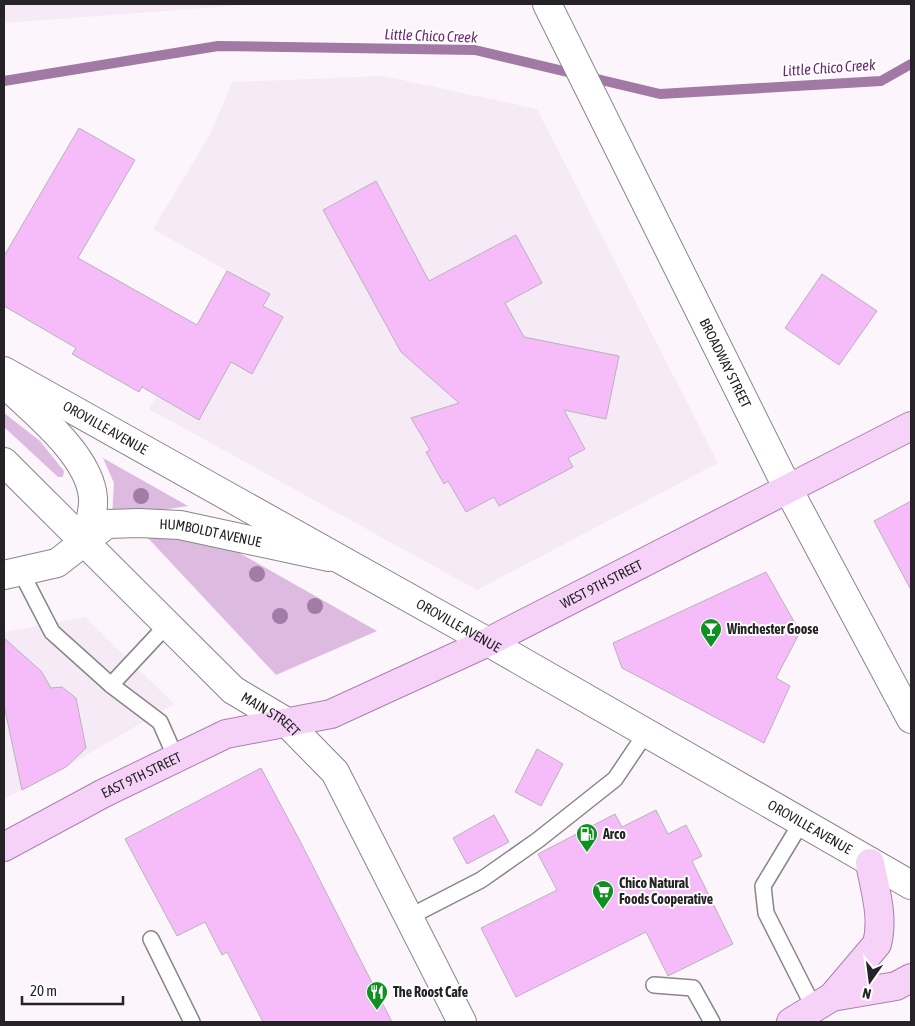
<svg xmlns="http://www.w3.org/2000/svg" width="915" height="1026" font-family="'Asap Condensed',sans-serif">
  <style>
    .built { fill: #f5eaf6 }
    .green { fill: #ddbbe0 }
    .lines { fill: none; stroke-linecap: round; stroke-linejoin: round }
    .stream { stroke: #a179a4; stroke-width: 10 }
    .building { fill: #f5bcf9; stroke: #b8b3b9 }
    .lane-casing { stroke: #8a858a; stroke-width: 18 }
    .street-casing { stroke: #8a858a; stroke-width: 30 }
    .secondary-casing { stroke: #8a858a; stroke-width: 30 }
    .primary-casing { stroke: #a981ac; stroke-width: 30 }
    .lane { stroke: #fff; stroke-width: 15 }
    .street { stroke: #fff; stroke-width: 28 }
    .secondary { stroke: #fff; stroke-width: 28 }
    .primary { stroke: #f6d2f9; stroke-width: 28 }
    .tree { fill: #a27ba6 }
    .labels { text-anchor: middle; stroke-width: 4; stroke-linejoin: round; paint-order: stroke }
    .street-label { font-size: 14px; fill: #252325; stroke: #fff }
    .poi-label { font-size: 14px; font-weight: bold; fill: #252325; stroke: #fff; text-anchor: start }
    .water-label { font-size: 15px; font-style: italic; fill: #6b2971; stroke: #fff }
  </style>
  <rect width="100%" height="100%" fill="#fcf6fc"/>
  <g class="built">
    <polygon points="4,4 261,4 4,23"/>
    <polygon points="383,76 537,109 718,463 477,590 149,409 227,271 153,229 211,133 232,82"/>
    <polygon points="85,617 174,704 66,767 4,799 4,632"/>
  </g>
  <g class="green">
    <polygon points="4,413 40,441 64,471 63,477 58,477 4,427"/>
    <polygon points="103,458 188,506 112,517 114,483"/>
    <polygon points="146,536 168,536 236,551 377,631 276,675"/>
  </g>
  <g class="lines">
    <polyline class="stream" points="4,81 218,46 475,50 660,94 881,81 911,64"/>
  </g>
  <g class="building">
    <polygon points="79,128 135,160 78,258 197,325 227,271 270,294 263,306 283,317 252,374 231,362 199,420 142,387 139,392 72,354 76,348 4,306 4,256"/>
    <polygon points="376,181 429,281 516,235 542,283 505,303 524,337 619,356 606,419 564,410 585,449 568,458 573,467 499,506 494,497 466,512 448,481 444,484 426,452 430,450 411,418 459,403 401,352 323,210"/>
    <polygon points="822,274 877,311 839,365 785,328"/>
    <polygon points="911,501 911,590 874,521"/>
    <polygon points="766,572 800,632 776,678 790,686 764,743 622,668 613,643"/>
    <polygon points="4,638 41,671 51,688 62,687 76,698 86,748 66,767 22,790 4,705"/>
    <polygon points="537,749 563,764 541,806 515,792"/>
    <polygon points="261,768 300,841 392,1022 263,1022 227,952 222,955 205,922 177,936 125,839"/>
    <polygon points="656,810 668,834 686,825 702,856 692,861 733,944 668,976 646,932 516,997 481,928 557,890 538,854 615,814 622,827"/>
    <polygon points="494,815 509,842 467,864 453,838"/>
  </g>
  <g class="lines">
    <g class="lane-casing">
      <g id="lane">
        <polyline points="21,572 52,632 111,685 160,722 176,758"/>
        <polyline points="111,685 167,625"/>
        <polyline points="801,823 763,886 766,913 814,1008"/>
        <polyline points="409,917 481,880 538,840 615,779 646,733"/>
        <polyline points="151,939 192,1022"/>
        <polyline points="654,985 693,988 712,1022"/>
      </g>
    </g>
    <g class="street-casing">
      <g id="street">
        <path id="s1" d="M547,4L788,489L911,719"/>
        <path d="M4,383C33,411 90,455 93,498C94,513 88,528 84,543"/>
        <path id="s2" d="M4,575L57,563L107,524L139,523L180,525L329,557"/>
      </g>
    </g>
    <g class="secondary-casing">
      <g id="secondary">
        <path id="s3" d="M4,371L488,642L911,885"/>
        <path id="s4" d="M4,462L233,690L285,721L335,772L462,1022"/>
      </g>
    </g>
    <g class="primary-casing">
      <g id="primary">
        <path id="s5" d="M4,847L104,793L226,734L331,714L488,642L911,426"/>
        <path d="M832,997L877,944C884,917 875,890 870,863"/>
        <polyline points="791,1022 832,997 896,986 911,978"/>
      </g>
    </g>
    <use href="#lane" class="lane"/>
    <use href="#street" class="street"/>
    <use href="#secondary" class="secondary"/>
    <use href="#primary" class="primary"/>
  </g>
  <g class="tree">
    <circle cx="141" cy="496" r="8"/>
    <circle cx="257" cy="574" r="8"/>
    <circle cx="315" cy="606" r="8"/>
    <circle cx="280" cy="616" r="8"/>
  </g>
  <defs>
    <g id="bar-pin" transform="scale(1.125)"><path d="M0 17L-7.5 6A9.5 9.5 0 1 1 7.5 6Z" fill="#0f9121" stroke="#fff"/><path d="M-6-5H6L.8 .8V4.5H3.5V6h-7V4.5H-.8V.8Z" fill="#fff"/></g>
    <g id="fuel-pin" transform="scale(1.125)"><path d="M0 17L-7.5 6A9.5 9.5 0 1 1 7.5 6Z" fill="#0f9121" stroke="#fff"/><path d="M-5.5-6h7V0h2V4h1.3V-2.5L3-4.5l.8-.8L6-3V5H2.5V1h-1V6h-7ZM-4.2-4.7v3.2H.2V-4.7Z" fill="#fff"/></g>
    <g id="supermarket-pin" transform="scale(1.125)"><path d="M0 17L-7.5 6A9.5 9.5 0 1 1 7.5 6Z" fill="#0f9121" stroke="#fff"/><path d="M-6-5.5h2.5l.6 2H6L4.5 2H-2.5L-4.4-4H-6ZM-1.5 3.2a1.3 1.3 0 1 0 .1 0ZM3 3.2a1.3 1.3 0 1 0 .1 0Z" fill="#fff"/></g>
    <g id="restaurant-pin" transform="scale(1.125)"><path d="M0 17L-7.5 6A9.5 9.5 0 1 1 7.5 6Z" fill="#0f9121" stroke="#fff"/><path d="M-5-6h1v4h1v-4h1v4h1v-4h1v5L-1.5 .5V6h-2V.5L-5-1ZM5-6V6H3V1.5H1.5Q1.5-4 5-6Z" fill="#fff"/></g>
  </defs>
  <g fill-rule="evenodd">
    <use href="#bar-pin" x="711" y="629"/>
    <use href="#fuel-pin" x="587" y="834"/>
    <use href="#supermarket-pin" x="603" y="891"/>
    <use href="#restaurant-pin" x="377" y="992"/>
  </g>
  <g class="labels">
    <g class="street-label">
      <text dy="5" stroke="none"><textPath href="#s1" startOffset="401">BROADWAY STREET</textPath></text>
      <text dy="5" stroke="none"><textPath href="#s3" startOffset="116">OROVILLE AVENUE</textPath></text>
      <text dy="5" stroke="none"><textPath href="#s2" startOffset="222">HUMBOLDT AVENUE</textPath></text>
      <text dy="5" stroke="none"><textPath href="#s5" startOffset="656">WEST 9TH STREET</textPath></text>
      <text dy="5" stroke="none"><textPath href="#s3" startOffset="521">OROVILLE AVENUE</textPath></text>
      <text dy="5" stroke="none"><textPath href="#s4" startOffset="368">MAIN STREET</textPath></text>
      <text dy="5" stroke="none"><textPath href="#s5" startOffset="155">EAST 9TH STREET</textPath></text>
      <text dy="5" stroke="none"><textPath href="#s3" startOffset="926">OROVILLE AVENUE</textPath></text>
    </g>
    <g class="poi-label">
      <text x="727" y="634">Winchester Goose</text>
      <text x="603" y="839">Arco</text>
      <text x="619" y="888">Chico Natural<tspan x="619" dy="16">Foods Cooperative</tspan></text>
      <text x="393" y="997">The Roost Cafe</text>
    </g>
    <g class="water-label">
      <text transform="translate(431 36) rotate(2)" y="5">Little Chico Creek</text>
      <text transform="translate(829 68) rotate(-4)" y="5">Little Chico Creek</text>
    </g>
  </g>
  <rect width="915" height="1026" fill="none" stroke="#252325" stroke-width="10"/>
  <g transform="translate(870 981) rotate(194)" stroke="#ffffff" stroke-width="4" paint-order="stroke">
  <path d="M0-4L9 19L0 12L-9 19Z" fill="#252325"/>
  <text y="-8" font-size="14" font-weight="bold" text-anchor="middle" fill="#252325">N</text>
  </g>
  <path d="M22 996v8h101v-8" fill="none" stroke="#252325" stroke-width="2.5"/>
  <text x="30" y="996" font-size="15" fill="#252325" stroke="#ffffff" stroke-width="4" paint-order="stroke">20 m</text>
</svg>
